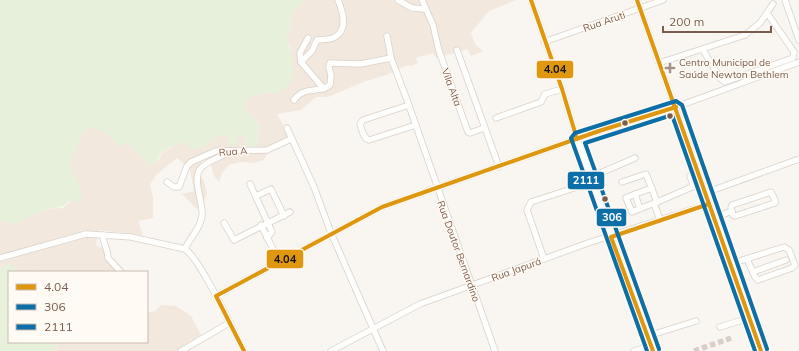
<svg xmlns="http://www.w3.org/2000/svg" width="799" height="351" font-family="Mulish,sans-serif">
  <style>
    .residential { fill: #f2e8de }
    .green { fill: #e7f0db }
    .lines { fill: none; stroke-linecap: round; stroke-linejoin: round }
    .minor-tunnel { stroke: #d9cfc7; stroke-width: 5.5; stroke-dasharray: 5.5 3; stroke-linecap: butt }
    .minor-casing { stroke: #d7d1cb; stroke-width: 7 }
    .minor { stroke: #fefefd; stroke-width: 5.5 }
    .bus-1-casing { stroke: #fffaf3; stroke-width: 7 }
    .bus-2-casing { stroke: #fffaf3; stroke-width: 7 }
    .bus-3-casing { stroke: #fffaf3; stroke-width: 7 }
    .bus-1 { stroke: #de970f; stroke-width: 4 }
    .bus-2 { stroke: #0d6fa8; stroke-width: 4 }
    .bus-3 { stroke: #0d6fa8; stroke-width: 4 }
    .poi-dot { fill: #a69286; stroke: #fffaf3; stroke-width: 1.5 }
    .bus-dot { fill: #7a5c4d; stroke: #fffaf3; stroke-width: 1.5 }
    .labels { text-anchor: middle; stroke-width: 3; stroke-linejoin: round; paint-order: stroke }
    .street-label { font-size: 10px; fill: #7a5c4d; stroke: #fffaf3 }
    .poi-label { font-size: 10px; fill: #7a5c4d; stroke: #fffaf3; text-anchor: start }
    .line-badge { stroke: #fffaf3; stroke-width: 1.5 }
    .badge-label { font-size: 11px; text-anchor: middle; font-weight: bold; fill: #fff }
    .pale-badge-label { font-size: 11px; text-anchor: middle; font-weight: bold; fill: #111 }
  </style>
  <rect width="100%" height="100%" fill="#f9f5f0"/>
  <g class="residential">
    <polygon points="306,0 516,0 489,11 471,33 475,44 483,51 471,56 467,49 436,58 433,53 426,55 416,58 418,63 411,66 409,65 398,69 389,74 363,82 328,97 316,97 301,110 277,114 290,139 272,146 264,160 253,163 240,162 229,165 222,173 219,182 214,176 208,154 203,159 197,171 204,181 207,193 203,203 197,209 182,194 194,191 190,169 177,158 156,175 150,184 153,197 153,218 138,221 143,235 99,230 96,244 99,248 103,246 116,264 126,272 46,272 39,270 36,272 20,272 10,264 0,268 0,221 17,224 28,216 49,209 63,208 82,192 69,165 82,133 91,127 101,130 112,137 118,146 128,143 138,153 158,161 163,152 177,144 185,141 205,146 217,137 227,134 237,136 244,135 257,149 258,132 260,125 245,110 246,99 265,92 276,93 291,50 286,37 290,29 293,11"/>
    <polygon points="161,305 176,306 191,316 201,335 176,351 57,351 56,342 147,342 147,313 155,311"/>
  </g>
  <g class="green">
    <path d="M0,0H306L293,11L290,29L286,37C292,54 302,86 277,93C273,94 269,91 265,92C258,94 253,97 246,99L245,110L260,125L258,132L257,149H250L246,145L244,135L237,136V145L231,147L227,134L217,137L205,146L191,150L185,142C178,144 170,146 164,151C158,156 158,161 150,165L128,143L118,146C111,136 104,131 91,127L82,134L69,165L82,192L80,202L69,201C62,208 58,207 49,209C38,212 27,217 17,224L0,221Z"/>
    <polygon points="10,264 20,272 9,272 9,342 56,342 57,351 0,351 0,268"/>
  </g>
  <g class="lines">
    <polyline class="minor-tunnel" points="694,351 731,338"/>
    <g class="minor-casing">
      <g id="minor">
        <polyline points="398,0 412,8 424,9"/>
        <polyline points="422,0 433,25 439,51 468,132 470,133 484,128"/>
        <polyline points="531,0 562,89 577,139 653,351"/>
        <polyline points="637,0 761,351"/>
        <polyline points="785,0 799,40"/>
        <polyline points="387,36 391,58 407,100 495,351"/>
        <polyline points="544,42 663,0"/>
        <polyline points="457,50 499,167"/>
        <polyline points="703,50 720,78 725,82 793,58 794,52 767,13"/>
        <polyline points="301,62 300,53 308,38"/>
        <polyline points="659,63 745,35 760,23 773,4"/>
        <path d="M324,89L301,62L312,51L317,40C323,39 328,40 333,38C349,31 343,12 338,0"/>
        <path d="M294,100C305,85 319,94 330,85L331,76L329,67L330,63L360,64L391,58"/>
        <path d="M409,105L363,120L360,124C362,130 363,138 369,140L416,125"/>
        <polyline points="496,118 541,102 545,94 562,89"/>
        <polyline points="287,128 314,187 331,233 383,351"/>
        <polyline points="591,177 635,158"/>
        <polyline points="167,182 174,187 179,187 187,166 191,162 216,151 267,150 291,139"/>
        <polyline points="622,182 646,174 657,202"/>
        <polyline points="250,184 272,232 267,238"/>
        <polygon points="771,192 775,200 775,203 735,216 733,215 731,208 732,205"/>
        <polyline points="705,193 799,159"/>
        <polyline points="635,194 652,188"/>
        <polyline points="256,196 271,189 284,216"/>
        <polyline points="655,203 692,187 693,184 690,176"/>
        <polyline points="640,209 635,194 626,198 632,212 654,203 660,220"/>
        <polyline points="714,218 732,211"/>
        <polyline points="224,223 234,240 290,212"/>
        <polyline points="261,225 279,261"/>
        <path d="M103,235C103,244 108,249 108,258L121,272"/>
        <path d="M185,249C190,237 200,230 202,216C204,204 191,178 201,168C208,160 222,157 231,151"/>
        <path d="M0,258L86,234L131,237L185,249C201,260 233,330 244,351"/>
        <polyline points="544,259 527,210 531,202 593,182"/>
        <polyline points="730,264 784,247 789,250 795,265 792,268 758,280 755,277 747,259"/>
        <polyline points="753,272 786,260"/>
        <polyline points="216,296 382,207 599,131 676,107 799,62"/>
        <polyline points="720,327 749,318"/>
        <polyline points="648,336 696,321"/>
        <polyline points="181,351 229,323"/>
        <polyline points="331,351 420,304 588,243 709,204"/>
        <polyline points="634,351 641,349 650,341"/>
      </g>
    </g>
    <use href="#minor" class="minor"/>
    <g class="bus-1-casing">
      <g id="bus-1">
        <polyline points="531,0 562,89 577,139"/>
        <polyline points="637,0 761,351"/>
        <polyline points="244,351 216,296 382,207 599,131 676,107"/>
        <polyline points="653,351 611,237 709,204"/>
      </g>
    </g>
    <g class="bus-2-casing">
      <polyline id="bus-2" points="659,349 585,143 672,115 755,351"/>
    </g>
    <g class="bus-3-casing">
      <polyline id="bus-3" points="647,351 571,138 575,133 676,101 682,105 767,349"/>
    </g>
    <use href="#bus-1" class="bus-1"/>
    <use href="#bus-2" class="bus-2"/>
    <use href="#bus-3" class="bus-3"/>
  </g>
  <path class="poi-dot" d="M668 62h4v4h4v4h-4v4h-4v-4h-4v-4h4z"/>
  <g class="bus-dot">
    <circle cx="670" cy="116" r="3.5"/>
    <circle cx="625" cy="123" r="3.5"/>
    <circle cx="605" cy="199" r="3.5"/>
  </g>
  <g class="labels">
    <g class="street-label">
      <text transform="translate(604 21) rotate(-19)" y="4">Rua Aruti</text>
      <text transform="translate(452 87) rotate(70)" y="4">Vila Alta</text>
      <text transform="translate(233 151) rotate(-4)" y="4">Rua A</text>
      <text transform="translate(459 251) rotate(70)" y="4">Rua Doutor Bernardino</text>
      <text transform="translate(516 269) rotate(-20)" y="4">Rua Japurá</text>
    </g>
    <g class="poi-label">
      <text x="679" y="66">Centro Municipal de<tspan x="679" dy="12">Saúde Newton Bethlem</tspan></text>
    </g>
  </g>
  <g class="line-badge">
    <rect x="536" y="60" width="38" height="19" rx="4" fill="#de970f"/>
    <rect x="567" y="171" width="38" height="19" rx="4" fill="#0d6fa8"/>
    <rect x="596" y="208" width="31" height="19" rx="4" fill="#0d6fa8"/>
    <rect x="266" y="249" width="38" height="20" rx="4" fill="#de970f"/>
  </g>
  <g class="badge-label">
    <text x="586" y="184">2111</text>
    <text x="612" y="221">306</text>
  </g>
  <g class="pale-badge-label">
    <text x="555" y="73">4.04</text>
    <text x="285" y="263">4.04</text>
  </g>
  <rect x="8" y="271" width="140" height="72" fill="#fffaf3" stroke="#cabbb1"/>
  <rect x="16" y="284" width="20" height="6" fill="#de970f" stroke="#cabbb1"/>
  <text x="44" y="291" font-size="12" fill="#7a5c4d">4.04</text>
  <rect x="16" y="304" width="20" height="6" fill="#0d6fa8" stroke="#cabbb1"/>
  <text x="44" y="311" font-size="12" fill="#7a5c4d">306</text>
  <rect x="16" y="324" width="20" height="6" fill="#0d6fa8" stroke="#cabbb1"/>
  <text x="44" y="331" font-size="12" fill="#7a5c4d">2111</text>
  <path d="M663 26v6h108v-6" fill="none" stroke="#7a5c4d" stroke-width="2"/>
  <text x="669" y="26" font-size="12" fill="#7a5c4d" stroke="#fffaf3" stroke-width="3" paint-order="stroke">200 m</text>
</svg>
